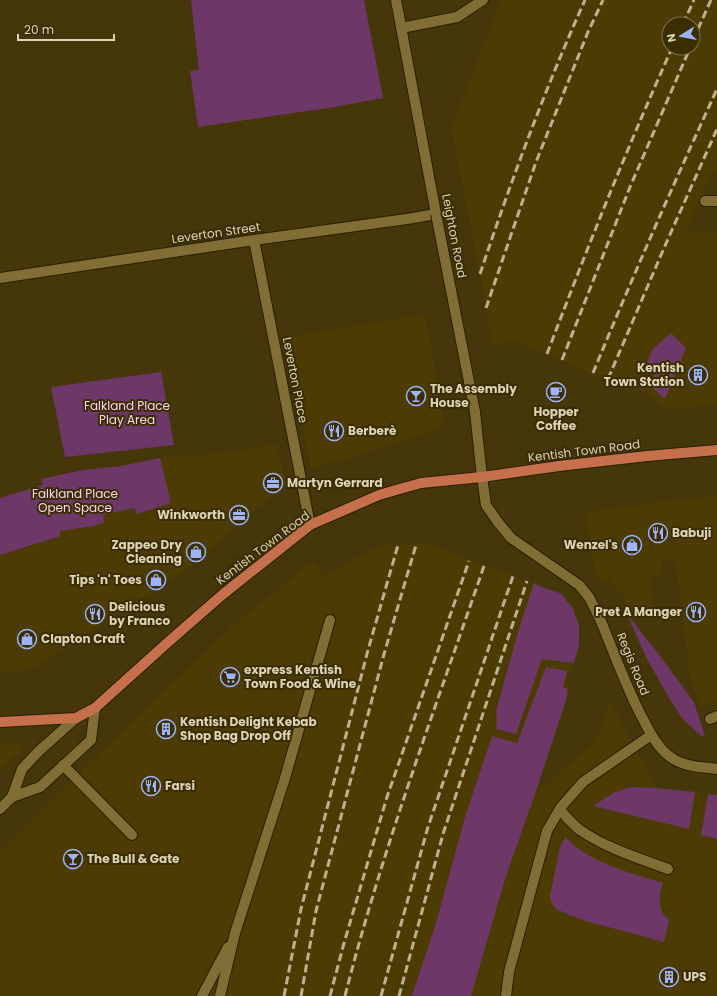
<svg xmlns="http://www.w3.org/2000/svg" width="717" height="996" font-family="Poppins,sans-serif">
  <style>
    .built { fill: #4c3c04; fill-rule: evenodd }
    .green { fill: #6d3767 }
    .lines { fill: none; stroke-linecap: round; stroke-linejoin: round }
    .service-casing { stroke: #281f01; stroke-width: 12 }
    .minor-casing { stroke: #281f01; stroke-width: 12 }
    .tertiary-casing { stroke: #281f01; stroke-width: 12 }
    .secondary-casing { stroke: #281f01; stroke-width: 12 }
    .primary-casing { stroke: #281f01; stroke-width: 12 }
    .service { stroke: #806e35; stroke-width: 10 }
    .minor { stroke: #806e35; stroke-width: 10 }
    .tertiary { stroke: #806e35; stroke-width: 10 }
    .secondary { stroke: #806e35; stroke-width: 10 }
    .primary { stroke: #c56f4b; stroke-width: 10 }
    .rail { stroke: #bcb291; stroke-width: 3; stroke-dasharray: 8 4; stroke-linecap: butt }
    .minor-bridge-casing { stroke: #281f01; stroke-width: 12; stroke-linecap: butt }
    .tertiary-bridge-casing { stroke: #281f01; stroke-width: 12; stroke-linecap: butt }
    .primary-bridge-casing { stroke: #281f01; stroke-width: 12; stroke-linecap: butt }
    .minor-bridge { stroke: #806e35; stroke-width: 10 }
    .tertiary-bridge { stroke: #806e35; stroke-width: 10 }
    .primary-bridge { stroke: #c56f4b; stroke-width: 10 }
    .labels { text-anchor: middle; stroke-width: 4; stroke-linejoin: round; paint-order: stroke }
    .street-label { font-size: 12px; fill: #ddd3b6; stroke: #3a2d00 }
    .poi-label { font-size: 12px; font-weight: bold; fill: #ddd3b6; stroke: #3a2d00; text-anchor: start }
    .park-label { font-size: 12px; fill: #f9d2f2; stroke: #3a2d00 }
  </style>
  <rect width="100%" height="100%" fill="#453709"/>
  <g class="built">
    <path d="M501,0H717V171H712L686,231L717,232V405L665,409L646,393L608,379L513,341L493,345L486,308L473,238L451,128ZM669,24H693V48H669Z"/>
    <polygon points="425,315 444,421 438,429 400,442 311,469 287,338 369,324"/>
    <polygon points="277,444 286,485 262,504 187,569 149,595 69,645 33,669 0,674 0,555 61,537 59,531 84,528 104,523 102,515 135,508 137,513 171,503 160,458 217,454"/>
    <polygon points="717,495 717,701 700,708 690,676 675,558 662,560 663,575 650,577 654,610 627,614 624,593 619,594 610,580 602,581 594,569 586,512"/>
    <polygon points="379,545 433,545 484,566 534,583 539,586 562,594 573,609 579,625 579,645 574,669 567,673 568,689 536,793 569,764 589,748 602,728 610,700 623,727 657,788 717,795 717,996 0,996 0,851 103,750 239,620 313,562 325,578 327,575"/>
    <polygon points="23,743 24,747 0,769 0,745"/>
  </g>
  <g class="green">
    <polygon points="191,0 364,0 383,98 328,108 198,127 190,71 199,70"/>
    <polygon points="671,333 686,348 665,399 650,386 656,372 645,367 653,349"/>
    <polygon points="161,372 174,445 65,457 51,387"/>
    <polygon points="160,458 171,503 137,514 134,508 103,515 104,523 94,526 59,531 61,536 0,555 0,498 43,485 41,479 83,470 121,466"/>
    <polygon points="534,583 539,586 562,594 573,609 579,625 579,645 574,663 542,659 516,734 496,729 497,719 496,711 518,632"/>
    <polygon points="627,614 657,652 694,702 705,736 701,736 682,718 669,698 646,657"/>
    <polygon points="546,667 567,671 563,687 568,689 566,700 535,794 505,879 471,996 412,996 436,923 465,817 492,736 517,743"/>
    <polygon points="631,787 657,788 695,792 689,829 593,806 613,793"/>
    <polygon points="708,794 717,795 717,839 701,835"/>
    <path d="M565,837C591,864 629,872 663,883C659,896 657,911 669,920L664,942L586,921L565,913L556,909L552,904L551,901L550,896L560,847Z"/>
  </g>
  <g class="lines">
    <g class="service-casing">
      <g id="service">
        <polyline points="401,28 457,17 483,0"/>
        <polyline points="710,719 717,716"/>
        <polyline points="63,765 132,835"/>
        <path d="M560,810C566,816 572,824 580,830C606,848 638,858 668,869"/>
        <polyline points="202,996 228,947"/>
        <polyline points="220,996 235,933 285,778 330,620"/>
        <polyline points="506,996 509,972 547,831 561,807 583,782 651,735"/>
      </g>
    </g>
    <g class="minor-casing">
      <g id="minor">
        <polyline points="705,201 717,201"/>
        <polyline points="254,240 310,525"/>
        <polyline points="0,278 254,240 407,219 436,214"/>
        <path d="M600,619C614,652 625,685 642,717C650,733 659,751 675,760C687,767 703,767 717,769"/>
      </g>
    </g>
    <g class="tertiary-casing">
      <polyline id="tertiary" points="396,0 436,214"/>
    </g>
    <g class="secondary-casing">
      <g id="secondary">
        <polyline points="12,797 22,769 39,751 76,718"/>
        <polyline points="0,809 12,797 40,787 91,740 95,708"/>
      </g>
    </g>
    <g class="primary-casing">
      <g id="primary">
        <polyline points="647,456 717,450"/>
        <polyline points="0,722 76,718 95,708 166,644 222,595 310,525 379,495 396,490"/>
      </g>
    </g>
    <use href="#service" class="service"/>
    <use href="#minor" class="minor"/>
    <use href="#tertiary" class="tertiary"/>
    <use href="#secondary" class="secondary"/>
    <use href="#primary" class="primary"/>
    <g class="rail">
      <polyline points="683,24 694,0"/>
      <polyline points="693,40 711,0"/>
      <path d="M480,274C511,181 545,89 585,0"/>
      <polyline points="486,308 536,162 588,32 603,0"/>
      <path d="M547,354C586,251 627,148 672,48"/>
      <polyline points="562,360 630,187 690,48"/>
      <path d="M593,373C632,278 674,183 717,89"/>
      <polyline points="608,379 664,248 717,129"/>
      <polyline points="284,996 301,909 368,650 398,545"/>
      <polyline points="301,996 316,911 384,654 416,545"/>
      <polyline points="330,996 344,943 387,797 469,561"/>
      <path d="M345,996C382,850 435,709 484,566"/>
      <polyline points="381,996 428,827 513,576"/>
      <polyline points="399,996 443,834 527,581"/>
    </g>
    <g class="minor-bridge-casing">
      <polyline id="minor-bridge" points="482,477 486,505 497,521 511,538 579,585 589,597 600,619"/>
    </g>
    <g class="tertiary-bridge-casing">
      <polyline id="tertiary-bridge" points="436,214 475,412 482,477"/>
    </g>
    <g class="primary-bridge-casing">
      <polyline id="primary-bridge" points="396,490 421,483 482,477 559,466 647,456"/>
    </g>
    <use href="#minor-bridge" class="minor-bridge"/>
    <use href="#tertiary-bridge" class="tertiary-bridge"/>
    <use href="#primary-bridge" class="primary-bridge"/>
  </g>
  <defs>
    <g id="building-ring" transform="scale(1)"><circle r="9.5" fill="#3a2d00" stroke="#9fb3fd" stroke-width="1.5"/><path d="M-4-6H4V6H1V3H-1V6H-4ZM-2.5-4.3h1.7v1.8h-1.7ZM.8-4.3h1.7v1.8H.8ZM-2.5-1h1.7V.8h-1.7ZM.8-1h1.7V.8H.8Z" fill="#9fb3fd"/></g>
    <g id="cafe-ring" transform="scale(1)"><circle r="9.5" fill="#3a2d00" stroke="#9fb3fd" stroke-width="1.5"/><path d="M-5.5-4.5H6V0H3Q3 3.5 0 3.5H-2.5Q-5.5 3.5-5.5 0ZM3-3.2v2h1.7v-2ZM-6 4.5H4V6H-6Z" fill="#9fb3fd"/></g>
    <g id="bar-ring" transform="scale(1)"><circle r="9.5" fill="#3a2d00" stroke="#9fb3fd" stroke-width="1.5"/><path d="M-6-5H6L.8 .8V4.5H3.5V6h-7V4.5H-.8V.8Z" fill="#9fb3fd"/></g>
    <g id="restaurant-ring" transform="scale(1)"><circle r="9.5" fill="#3a2d00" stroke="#9fb3fd" stroke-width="1.5"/><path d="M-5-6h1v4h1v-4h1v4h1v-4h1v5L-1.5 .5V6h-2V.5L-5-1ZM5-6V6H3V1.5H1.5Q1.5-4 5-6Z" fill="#9fb3fd"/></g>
    <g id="office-ring" transform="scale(1)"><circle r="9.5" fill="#3a2d00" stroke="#9fb3fd" stroke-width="1.5"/><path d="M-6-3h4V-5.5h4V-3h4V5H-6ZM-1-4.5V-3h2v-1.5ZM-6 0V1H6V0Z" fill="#9fb3fd"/></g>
    <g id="shop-ring" transform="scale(1)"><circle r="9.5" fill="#3a2d00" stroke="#9fb3fd" stroke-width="1.5"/><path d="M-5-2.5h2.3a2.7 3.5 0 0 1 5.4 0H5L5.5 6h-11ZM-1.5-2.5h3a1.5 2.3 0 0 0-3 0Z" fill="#9fb3fd"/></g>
    <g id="supermarket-ring" transform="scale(1)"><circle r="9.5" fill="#3a2d00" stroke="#9fb3fd" stroke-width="1.5"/><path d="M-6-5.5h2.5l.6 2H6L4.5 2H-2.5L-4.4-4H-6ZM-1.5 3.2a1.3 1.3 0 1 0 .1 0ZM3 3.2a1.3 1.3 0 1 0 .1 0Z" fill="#9fb3fd"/></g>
  </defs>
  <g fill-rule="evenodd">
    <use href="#building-ring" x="698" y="375"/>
    <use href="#cafe-ring" x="556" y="392"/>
    <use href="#bar-ring" x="416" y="396"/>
    <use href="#restaurant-ring" x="334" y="431"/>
    <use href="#office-ring" x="273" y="483"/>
    <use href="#office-ring" x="239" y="515"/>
    <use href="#restaurant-ring" x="658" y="533"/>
    <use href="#shop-ring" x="632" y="545"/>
    <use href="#shop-ring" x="196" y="552"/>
    <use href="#shop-ring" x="156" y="580"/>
    <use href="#restaurant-ring" x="696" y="612"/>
    <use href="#restaurant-ring" x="95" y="614"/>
    <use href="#shop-ring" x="27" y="639"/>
    <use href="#supermarket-ring" x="230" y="677"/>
    <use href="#building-ring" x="166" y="729"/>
    <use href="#restaurant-ring" x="151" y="786"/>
    <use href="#bar-ring" x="73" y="859"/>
    <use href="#building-ring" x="669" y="977"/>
  </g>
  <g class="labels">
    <g class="street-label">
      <text transform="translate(216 233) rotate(-8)" y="4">Leverton Street</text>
      <text transform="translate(454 236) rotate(79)" y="4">Leighton Road</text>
      <text transform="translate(295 380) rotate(79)" y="4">Leverton Place</text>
      <text transform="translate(584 451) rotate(-7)" y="4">Kentish Town Road</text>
      <text transform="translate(263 548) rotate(-37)" y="4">Kentish Town Road</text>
      <text transform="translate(633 664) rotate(68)" y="4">Regis Road</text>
    </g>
    <g class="poi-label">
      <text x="684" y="372" text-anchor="end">Kentish<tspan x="684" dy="14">Town Station</tspan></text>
      <text x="430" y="393">The Assembly<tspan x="430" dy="14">House</tspan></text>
      <text x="556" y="416" text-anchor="middle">Hopper<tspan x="556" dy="14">Coffee</tspan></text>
      <text x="348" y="435">Berberè</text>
      <text x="287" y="487">Martyn Gerrard</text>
      <text x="225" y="519" text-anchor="end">Winkworth</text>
      <text x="672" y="537">Babuji</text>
      <text x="182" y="549" text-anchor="end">Zappeo Dry<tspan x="182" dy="14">Cleaning</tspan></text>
      <text x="618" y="549" text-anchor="end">Wenzel's</text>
      <text x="142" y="584" text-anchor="end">Tips 'n' Toes</text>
      <text x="109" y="611">Delicious<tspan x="109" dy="14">by Franco</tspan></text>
      <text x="682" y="616" text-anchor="end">Pret A Manger</text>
      <text x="41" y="643">Clapton Craft</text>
      <text x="244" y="674">express Kentish<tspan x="244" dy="14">Town Food &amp; Wine</tspan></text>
      <text x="180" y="726">Kentish Delight Kebab<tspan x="180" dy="14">Shop Bag Drop Off</tspan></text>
      <text x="165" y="790">Farsi</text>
      <text x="87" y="863">The Bull &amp; Gate</text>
      <text x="683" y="981">UPS</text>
    </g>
    <g class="park-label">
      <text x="127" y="410">Falkland Place<tspan x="127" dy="14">Play Area</tspan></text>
      <text x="75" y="498">Falkland Place<tspan x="75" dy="14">Open Space</tspan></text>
    </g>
  </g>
  <g transform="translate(681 36) rotate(259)"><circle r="19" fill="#3a2d00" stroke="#7b6f49"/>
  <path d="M0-3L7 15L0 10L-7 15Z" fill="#9fb3fd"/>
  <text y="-6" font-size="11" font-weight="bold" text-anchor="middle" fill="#ddd3b6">N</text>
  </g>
  <path d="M18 34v6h96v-6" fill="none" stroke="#ddd3b6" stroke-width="2"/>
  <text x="24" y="34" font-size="12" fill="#ddd3b6" stroke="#3a2d00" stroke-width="3" paint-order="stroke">20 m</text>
</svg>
